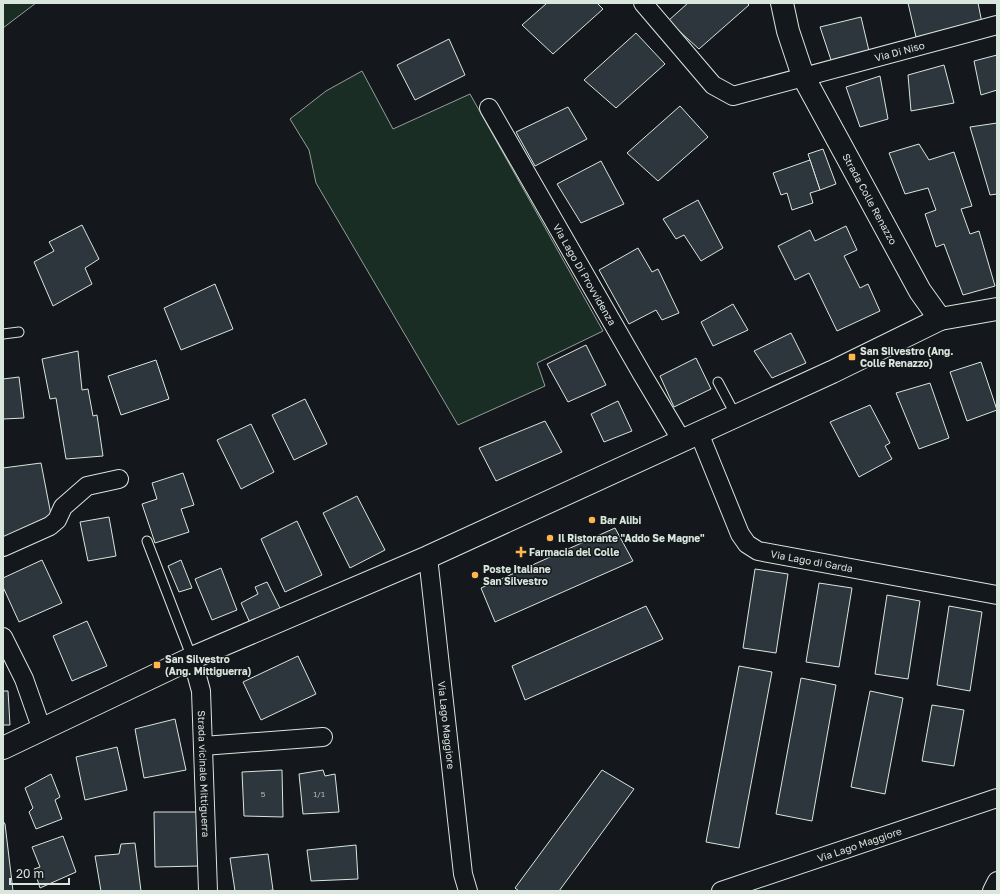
<svg xmlns="http://www.w3.org/2000/svg" width="1000" height="894" font-family="'Golos Text',sans-serif">
  <style>
    .green { fill: #1a2d24; stroke: #939e99 }
    .building { fill: #2c363c; stroke: #d8e6dc }
    .lines { fill: none; stroke-linecap: round; stroke-linejoin: round }
    .lane-casing { stroke: #d8e6dc; stroke-width: 11 }
    .street-casing { stroke: #d8e6dc; stroke-width: 20 }
    .secondary-casing { stroke: #d8e6dc; stroke-width: 24 }
    .lane { stroke: #14181c; stroke-width: 9 }
    .street { stroke: #14181c; stroke-width: 18 }
    .secondary { stroke: #14181c; stroke-width: 22 }
    .poi-dot { fill: #ffb74d; stroke: #14181c; stroke-width: 1.5 }
    .labels { text-anchor: middle; stroke-width: 3; stroke-linejoin: round; paint-order: stroke }
    .number-label { font-size: 8px; fill: #adbab4 }
    .street-label { font-size: 10px; fill: #d8e6dc; stroke: #14181c }
    .poi-label { font-size: 10px; font-weight: bold; fill: #d8e6dc; stroke: #14181c; text-anchor: start }
  </style>
  <rect width="100%" height="100%" fill="#14181c"/>
  <g class="green">
    <polygon points="3,3 36,3 3,28"/>
    <polygon points="362,71 393,129 470,94 603,331 537,363 545,386 458,425 316,183 309,150 290,119 326,91"/>
  </g>
  <g class="building">
    <polygon points="547,3 597,3 603,9 553,54 522,25"/>
    <polygon points="688,3 747,3 749,5 699,49 668,21"/>
    <polygon points="908,3 978,3 982,23 916,37"/>
    <polygon points="861,17 869,51 831,60 820,27"/>
    <polygon points="636,33 665,64 616,108 584,80"/>
    <polygon points="449,39 465,75 415,100 397,65"/>
    <polygon points="997,55 997,90 981,95 974,61"/>
    <polygon points="944,65 954,103 911,111 908,75"/>
    <polygon points="880,76 888,119 860,127 846,87"/>
    <polygon points="680,106 708,137 658,181 627,153"/>
    <polygon points="568,107 587,139 535,166 516,132"/>
    <polygon points="997,123 997,194 990,195 970,127"/>
    <polygon points="919,144 929,160 954,152 972,206 961,209 970,234 979,231 995,286 963,295 944,244 936,247 925,214 936,210 928,188 905,194 889,153"/>
    <polygon points="823,149 836,184 820,190 808,154"/>
    <polygon points="810,160 820,190 810,193 813,203 792,210 787,193 781,195 773,173"/>
    <polygon points="601,161 624,204 581,223 557,184"/>
    <polygon points="698,200 723,248 701,261 684,235 676,239 663,219"/>
    <polygon points="82,225 99,259 85,268 92,284 53,306 34,262 54,251 49,242"/>
    <polygon points="846,226 857,250 844,256 860,288 868,284 880,311 837,331 809,273 795,280 778,246 810,230 815,241"/>
    <polygon points="638,248 652,272 658,269 679,313 662,320 656,310 629,324 599,270"/>
    <polygon points="215,284 233,329 181,350 164,308"/>
    <polygon points="733,304 748,330 713,346 701,322"/>
    <polygon points="791,333 806,363 772,378 754,351"/>
    <polygon points="586,345 606,385 568,402 547,364"/>
    <polygon points="78,351 82,390 88,389 93,416 97,415 103,456 66,459 56,398 50,399 42,359"/>
    <polygon points="696,358 711,389 674,407 660,376"/>
    <polygon points="156,360 169,399 121,415 108,376"/>
    <polygon points="981,362 997,410 967,421 950,372"/>
    <polygon points="19,377 24,418 3,419 3,379"/>
    <polygon points="930,383 949,438 919,449 896,393"/>
    <polygon points="305,399 327,444 294,460 272,415"/>
    <polygon points="618,401 632,431 604,442 591,414"/>
    <polygon points="870,405 890,443 885,446 892,459 859,477 830,422"/>
    <polygon points="545,421 562,452 496,481 479,448"/>
    <polygon points="251,424 274,472 241,489 217,440"/>
    <polygon points="41,463 52,520 3,541 3,468"/>
    <polygon points="183,473 194,505 181,509 189,532 155,543 142,504 157,499 152,483"/>
    <polygon points="357,496 385,550 350,568 323,513"/>
    <polygon points="109,517 116,556 88,561 80,522"/>
    <polygon points="297,521 322,575 285,592 261,539"/>
    <polygon points="615,528 633,561 495,622 481,588"/>
    <polygon points="42,560 62,603 19,622 3,587 3,578"/>
    <polygon points="181,560 192,588 179,592 168,566"/>
    <polygon points="221,568 237,610 212,620 195,579"/>
    <polygon points="755,569 788,574 776,653 743,648"/>
    <polygon points="267,582 281,610 251,625 241,603 258,594 255,587"/>
    <polygon points="819,583 852,588 839,667 806,662"/>
    <polygon points="887,595 920,601 908,679 875,674"/>
    <polygon points="646,606 663,639 525,700 512,666"/>
    <polygon points="949,606 982,612 970,691 937,685"/>
    <polygon points="87,621 107,666 72,681 53,636"/>
    <polygon points="298,656 316,694 261,720 243,682"/>
    <polygon points="739,666 772,672 739,848 706,842"/>
    <polygon points="801,678 836,685 812,821 776,814"/>
    <polygon points="3,691 8,691 10,725 3,725"/>
    <polygon points="870,691 903,698 885,794 851,787"/>
    <polygon points="932,705 964,710 954,766 922,761"/>
    <polygon points="175,719 186,770 144,778 135,729"/>
    <polygon points="117,747 127,790 85,800 76,757"/>
    <polygon points="282,770 283,817 244,816 242,772"/>
    <polygon points="323,770 325,776 335,774 339,812 303,814 299,774"/>
    <polygon points="602,770 634,789 559,891 519,891 515,888"/>
    <polygon points="51,774 60,797 55,800 62,819 36,829 29,812 33,808 25,788"/>
    <polygon points="154,812 198,812 200,866 155,867"/>
    <polygon points="3,821 5,824 13,891 3,891"/>
    <polygon points="63,836 76,872 40,888 34,869 40,867 32,847"/>
    <polygon points="135,843 141,891 101,891 95,856 119,854 121,844"/>
    <polygon points="356,845 358,879 311,881 307,850"/>
    <polygon points="268,854 273,890 266,891 235,891 230,858"/>
  </g>
  <g class="lines">
    <g class="lane-casing">
      <g id="lane">
        <polyline points="3,334 19,332"/>
        <polyline points="718,382 736,416"/>
        <polyline points="147,541 192,658"/>
      </g>
    </g>
    <g class="street-casing">
      <g id="street">
        <path id="s1" d="M643,3L713,85L733,96L997,25"/>
        <path id="s2" d="M489,108L642,374L682,441"/>
        <path id="s3" d="M699,433L740,534L747,544L758,551L997,595"/>
        <polyline points="3,547 50,526 57,520 63,507 87,486 119,479"/>
        <path id="s4" d="M428,557L463,874L468,891"/>
        <polyline points="3,637 24,679 42,730"/>
        <path id="s5" d="M192,658L201,691L208,891"/>
        <polyline points="203,746 323,737"/>
        <path id="s6" d="M721,891L997,798"/>
        <polyline points="992,891 997,881"/>
      </g>
    </g>
    <g class="secondary-casing">
      <g id="secondary">
        <path id="s7" d="M782,3L788,31L803,76L920,291L940,319"/>
        <polyline points="3,748 192,658 428,557 832,372 940,319 997,309"/>
      </g>
    </g>
    <use href="#lane" class="lane"/>
    <use href="#street" class="street"/>
    <use href="#secondary" class="secondary"/>
  </g>
  <g class="poi-dot">
    <rect x="848" y="353" width="8" height="8" rx="2"/>
    <circle cx="592" cy="520" r="4"/>
    <circle cx="550" cy="538" r="4"/>
    <path d="M519 546h4v4h4v4h-4v4h-4v-4h-4v-4h4z"/>
    <circle cx="475" cy="575" r="4"/>
    <rect x="153" y="661" width="8" height="8" rx="2"/>
  </g>
  <g class="labels">
    <g class="number-label">
      <text x="263" y="797">5</text>
      <text x="319" y="797">1/1</text>
    </g>
    <g class="street-label">
      <text dy="4" stroke="none"><textPath href="#s1" startOffset="303">Via Di Niso</textPath></text>
      <text dy="4" stroke="none"><textPath href="#s7" startOffset="216">Strada Colle Renazzo</textPath></text>
      <text dy="4" stroke="none"><textPath href="#s2" startOffset="192">Via Lago Di Provvidenza</textPath></text>
      <text dy="4" stroke="none"><textPath href="#s3" startOffset="189">Via Lago di Garda</textPath></text>
      <text dy="4" stroke="none"><textPath href="#s4" startOffset="169">Via Lago Maggiore</textPath></text>
      <text dy="4" stroke="none"><textPath href="#s5" startOffset="117">Strada vicinale Mittiguerra</textPath></text>
      <text dy="4" stroke="none"><textPath href="#s6" startOffset="146">Via Lago Maggiore</textPath></text>
    </g>
    <g class="poi-label">
      <text x="860" y="355">San Silvestro (Ang.<tspan x="860" dy="12">Colle Renazzo)</tspan></text>
      <text x="600" y="524">Bar Alibi</text>
      <text x="558" y="542">Il Ristorante "Addo Se Magne"</text>
      <text x="529" y="556">Farmacia del Colle</text>
      <text x="483" y="573">Poste Italiane<tspan x="483" dy="12">San Silvestro</tspan></text>
      <text x="165" y="663">San Silvestro<tspan x="165" dy="12">(Ang. Mittiguerra)</tspan></text>
    </g>
  </g>
  <rect width="1000" height="894" fill="none" stroke="#d8e6dc" stroke-width="8"/>
  <path d="M10 878v6h59v-6" fill="none" stroke="#d8e6dc" stroke-width="2"/>
  <text x="16" y="878" font-size="12" fill="#d8e6dc" stroke="#14181c" stroke-width="3" paint-order="stroke">20 m</text>
</svg>
